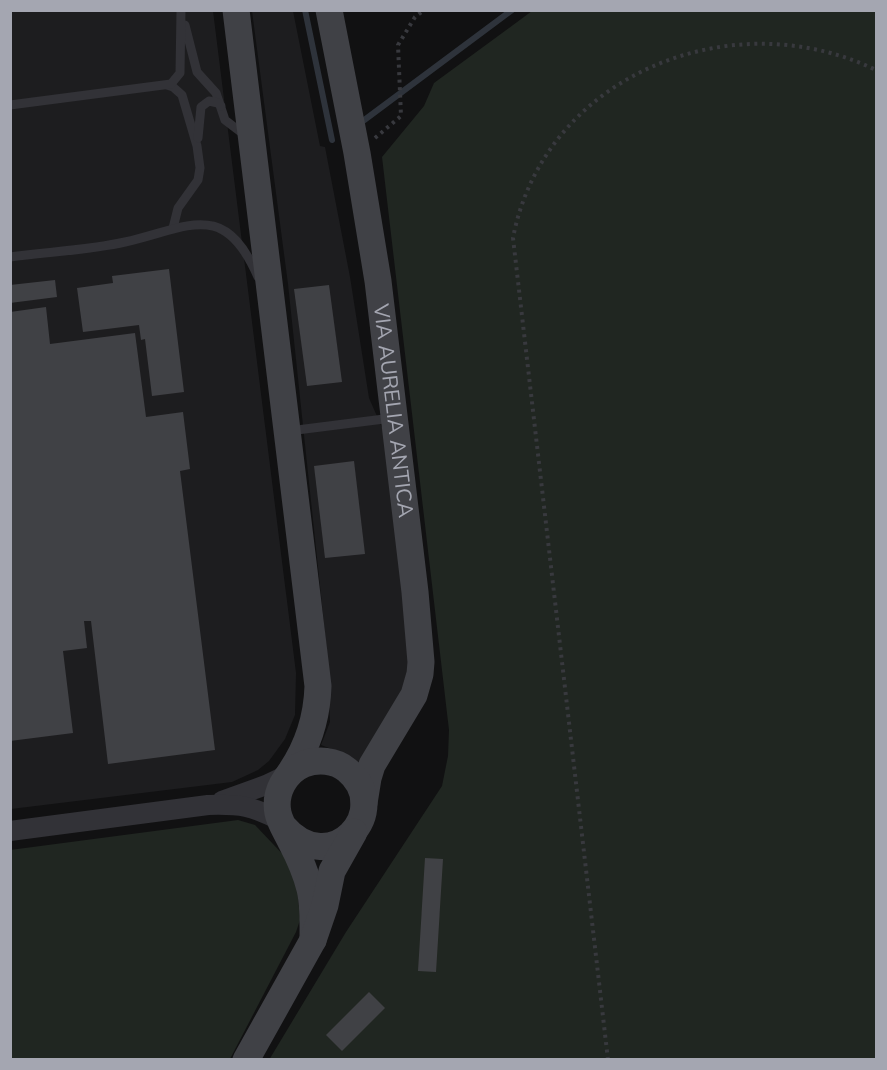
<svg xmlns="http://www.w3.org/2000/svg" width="887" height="1070" font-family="Mulish,sans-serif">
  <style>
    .built { fill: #1d1d1f }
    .grass { fill: #202621 }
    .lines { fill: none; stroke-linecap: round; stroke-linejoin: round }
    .stream { stroke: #2e333b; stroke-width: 6 }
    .building { fill: #404145 }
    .path { stroke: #38393e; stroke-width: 4; stroke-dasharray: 3 4.5; stroke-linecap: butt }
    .lane { stroke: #323237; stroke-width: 9 }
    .street { stroke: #323237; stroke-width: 20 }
    .secondary { stroke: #404146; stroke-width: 27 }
    .labels { text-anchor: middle; stroke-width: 5; stroke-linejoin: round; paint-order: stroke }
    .street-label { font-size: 21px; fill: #a4a6b1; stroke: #0c0c0d }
  </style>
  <rect width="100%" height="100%" fill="#111112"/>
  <g class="built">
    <polygon points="10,11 213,11 296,673 295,715 285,739 269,761 258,770 232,782 11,809"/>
    <polygon points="252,11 293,11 320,146 325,147 350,277 369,398 387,439 410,650 408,684 359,766 337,751 321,745 330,722 327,652 288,284"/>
  </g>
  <g class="grass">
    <polygon points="532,11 876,11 876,1059 269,1060 346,932 442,786 448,756 449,730 382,157 424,106 434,83"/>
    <polygon points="238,820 255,825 291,863 296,873 300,920 296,932 230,1059 11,1059 10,850"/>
  </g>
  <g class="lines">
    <g class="stream">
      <polyline points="305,10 332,140"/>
      <polyline points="363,121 512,10"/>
    </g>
  </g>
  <g class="building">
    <polygon points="169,269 184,392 152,396 145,339 141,340 139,325 83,332 77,288 113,283 112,276"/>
    <polygon points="55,280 57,297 10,303 10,285"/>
    <polygon points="329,285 342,382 307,386 294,289"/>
    <polygon points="46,307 50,344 135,333 146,417 183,412 190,469 180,471 215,750 108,764 91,621 84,621 87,648 63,651 73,733 10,741 10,312"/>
    <polygon points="354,461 365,554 325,558 314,466"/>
    <polygon points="425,858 443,859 436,972 418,971"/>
    <polygon points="369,992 385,1008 342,1051 326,1035"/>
  </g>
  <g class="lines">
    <g class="path">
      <polyline points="375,138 401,116 398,45 415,17 424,10"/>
      <path d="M608,1060L513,238C544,75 732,0 876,70"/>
    </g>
    <g class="lane">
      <polyline points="185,25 197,72 216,93 225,120 246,136"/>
      <polyline points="167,85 173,87 182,95 197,146 200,168 198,180 178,208 173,228"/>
      <polyline points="10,105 171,84 180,73 181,10"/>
      <polyline points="198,138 201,107 209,101 218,103 221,106"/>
      <path d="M10,257C47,252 90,250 125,242C188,228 224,198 258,277"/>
      <polyline points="289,431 392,418"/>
    </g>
    <g class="street">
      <polyline points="222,801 266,785 289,774"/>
      <path d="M10,831L208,805C241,804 252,806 281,821"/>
    </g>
    <g class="secondary">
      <path d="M236,10L318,686C317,719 308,747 289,774"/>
      <path id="s1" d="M329,10L357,153L378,281L415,592L421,662L420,674L414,695L372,765L368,778L364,803"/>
      <path d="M283,826C331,882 395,810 347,770C335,760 318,759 304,764C285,772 274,793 278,813C280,823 287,833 291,842C299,857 306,873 310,889C314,905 313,923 313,940"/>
      <polyline points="246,1060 313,940 325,905 332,871 354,832"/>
    </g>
  </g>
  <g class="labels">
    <g class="street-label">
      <text dy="7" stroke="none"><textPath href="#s1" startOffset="406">VIA AURELIA ANTICA</textPath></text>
    </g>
  </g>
  <rect width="887" height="1070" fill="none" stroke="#a4a6b1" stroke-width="24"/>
</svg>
